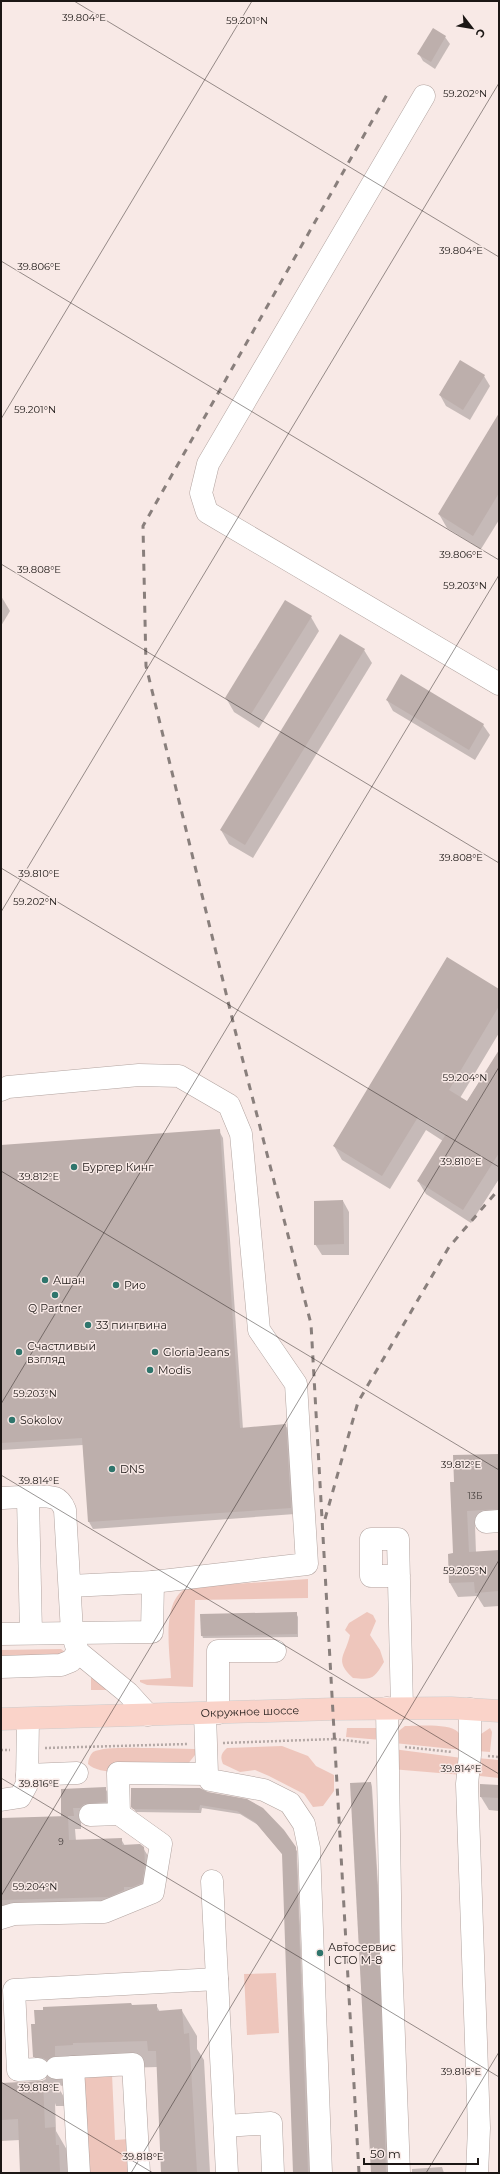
<svg xmlns="http://www.w3.org/2000/svg" width="500" height="2174" font-family="Montserrat,sans-serif">
  <style>
    .green { fill: #eec6bc }
    .shadow { fill: #0003 }
    .building { fill: #bdafac }
    .lines { fill: none; stroke-linecap: round; stroke-linejoin: round }
    .minor-casing { stroke: #b2a4a0; stroke-width: 23 }
    .major-casing { stroke: #cdcccc; stroke-width: 23 }
    .path { stroke: #b4a8a5; stroke-width: 2.5; stroke-dasharray: 2 2; stroke-linecap: butt }
    .minor { stroke: #fff; stroke-width: 22 }
    .major { stroke: #fad3c9; stroke-width: 22 }
    .rail { stroke: #897f7c; stroke-width: 3; stroke-dasharray: 7 7; stroke-linecap: butt }
    .ticks { fill: none; stroke: #1c1715; stroke-width: 1; stroke-opacity: 0.45 }
    .poi-dot { fill: #2f756c; stroke: #f8e9e6; stroke-width: 1.5 }
    .labels { text-anchor: middle; stroke-width: 3; stroke-linejoin: round; paint-order: stroke }
    .number-label { font-size: 9px; fill: #443d3b }
    .poi-label { font-size: 11px; fill: #1c1715; stroke: #f8e9e6; text-anchor: start }
    .street-label { font-size: 11px; fill: #1c1715; stroke: #f8e9e6 }
    .ticks-label { font-size: 10px; text-anchor: middle; fill: #1c1715; stroke: #f8e9e6; stroke-width: 3; stroke-linejoin: round; paint-order: stroke }
  </style>
  <rect width="100%" height="100%" fill="#f8e9e6"/>
  <g class="green">
    <path d="M308,1579V1598L195,1600L193,1687L147,1685L140,1682V1680L171,1678C170,1652 160,1598 189,1587Z"/>
    <path d="M367,1612L373,1615L376,1621L370,1635L380,1650L384,1662C374,1679 372,1680 353,1678C333,1660 346,1655 350,1635L345,1630L349,1623Z"/>
    <polygon points="61,1649 66,1653 1,1662 1,1650"/>
    <polygon points="91,1676 112,1690 91,1690"/>
    <path d="M405,1726C417,1726 450,1723 458,1732C462,1736 462,1745 463,1750L394,1743L395,1734Z"/>
    <polygon points="347,1728 380,1728 381,1740 346,1737"/>
    <polygon points="490,1728 492,1732 490,1752 477,1751 481,1734"/>
    <path d="M282,1746L308,1756L316,1766L334,1775V1791L323,1806L313,1807L304,1794L269,1776L255,1770L240,1772L223,1764C220,1756 221,1754 227,1748Z"/>
    <path d="M151,1748L195,1749V1755L187,1765C166,1767 103,1780 88,1764C88,1760 90,1755 93,1752C104,1746 138,1748 151,1748Z"/>
    <polygon points="393,1749 462,1758 463,1775 391,1769"/>
    <polygon points="477,1758 499,1760 499,1778 480,1776 476,1771"/>
    <polygon points="276,1973 279,2033 247,2035 244,1974"/>
    <polygon points="112,2074 115,2140 129,2139 131,2173 88,2173 83,2076"/>
  </g>
  <g class="shadow">
    <polygon points="433,30 445,37 450,44 435,69 423,61 419,54"/>
    <polygon points="484,376 490,386 470,420 446,406 440,395"/>
    <polygon points="499,415 499,520 481,549 447,528 439,514"/>
    <polygon points="1,596 10,611 1,626"/>
    <polygon points="311,617 319,631 259,728 234,712 226,698"/>
    <polygon points="364,650 372,663 253,858 229,844 221,830"/>
    <polygon points="387,700 483,725 490,735 475,760 393,711"/>
    <polygon points="499,990 499,1033 460,1098 467,1102 499,1051 499,1179 471,1223 426,1194 418,1181 443,1141 426,1130 390,1189 342,1160 334,1146"/>
    <polygon points="219,1131 223,1138 243,1429 285,1425 290,1432 295,1514 93,1529 89,1522 83,1445 1,1450 1,1146"/>
    <polygon points="343,1201 349,1212 349,1255 322,1255 315,1244"/>
    <polygon points="499,1455 499,1524 475,1525 476,1553 499,1551 499,1606 484,1607 477,1596 458,1597 450,1583 454,1554 455,1483"/>
    <polygon points="296,1613 298,1617 298,1637 203,1638 202,1635"/>
    <polygon points="371,1783 372,1787 379,1901 388,2173 372,2173"/>
    <polygon points="499,1786 499,1811 489,1810 481,1797"/>
    <polygon points="105,1788 113,1802 88,1822 81,1822 81,1829 75,1829 76,1841 121,1839 125,1846 143,1848 152,1862 149,1897 1,1914 1,1819 63,1817 62,1790"/>
    <polygon points="207,1793 246,1800 297,1851 310,2173 295,2173 283,1855 258,1825 240,1814 202,1808 201,1813 136,1812 132,1807"/>
    <polygon points="156,2005 160,2012 182,2011 197,2036 197,2049 204,2060 210,2173 163,2173 158,2067 121,2068 120,2067 70,2081 62,2086 56,2083 69,2106 56,2106 55,2103 56,2131 67,2150 71,2173 21,2173 20,2140 1,2141 1,2084 42,2081 46,2079 34,2056 132,2006"/>
    <polygon points="442,2167 444,2173 412,2173 412,2169"/>
  </g>
  <g class="building">
    <polygon points="433,28 446,36 431,62 417,54"/>
    <polygon points="460,360 485,375 463,410 439,395"/>
    <polygon points="499,413 499,493 473,536 438,514"/>
    <polygon points="285,600 312,616 251,714 225,698"/>
    <polygon points="340,634 365,649 245,845 220,830"/>
    <polygon points="401,674 484,724 469,750 386,700"/>
    <polygon points="447,957 499,989 499,1006 449,1090 467,1101 499,1050 499,1153 463,1210 417,1181 446,1134 418,1117 382,1176 333,1146"/>
    <polygon points="220,1129 240,1428 286,1424 291,1508 88,1522 82,1438 1,1443 1,1145"/>
    <polygon points="343,1200 344,1244 314,1245 314,1201"/>
    <polygon points="499,1454 499,1509 467,1511 469,1552 499,1550 499,1591 475,1593 474,1582 449,1583 448,1554 453,1553 450,1482 454,1482 453,1455"/>
    <polygon points="297,1612 297,1634 201,1636 200,1614"/>
    <polygon points="371,1782 378,1897 386,2173 371,2173 350,1783"/>
    <polygon points="480,1784 499,1785 499,1798 480,1797"/>
    <polygon points="106,1787 106,1802 84,1804 80,1808 73,1808 74,1816 61,1816 61,1789"/>
    <polygon points="131,1788 200,1788 208,1792 247,1799 263,1808 284,1830 296,1847 308,2173 293,2173 282,1854 255,1822 237,1811 200,1805 199,1810 133,1809 131,1807"/>
    <polygon points="68,1816 69,1840 122,1838 122,1845 140,1844 144,1847 145,1865 142,1883 132,1887 124,1887 124,1890 109,1897 1,1900 1,1818"/>
    <polygon points="131,2003 132,2005 157,2004 157,2011 182,2009 184,2034 189,2033 197,2173 161,2173 156,2051 148,2051 147,2041 73,2043 73,2045 55,2046 55,2056 47,2060 43,2058 33,2057 31,2024 35,2024 34,2010 43,2010 43,2007"/>
    <polygon points="43,2081 45,2128 55,2127 56,2145 59,2145 60,2173 20,2173 18,2119 1,2120 1,2083"/>
  </g>
  <g class="lines">
    <g class="minor-casing">
      <g id="minor">
        <polyline points="424,96 208,464 201,493 207,512 499,684"/>
        <polyline points="1,1090 8,1087 139,1075 179,1076 229,1105 241,1134 259,1330 296,1384 307,1564 153,1582"/>
        <path d="M1,1498C15,1498 42,1494 55,1498C60,1500 63,1505 65,1510L72,1632L78,1652L128,1693L148,1715"/>
        <polyline points="28,1498 31,1633"/>
        <polyline points="486,1522 499,1521"/>
        <polyline points="399,1576 371,1576 371,1539 398,1539 402,1708"/>
        <polyline points="1,1634 152,1632 153,1582 70,1586"/>
        <polyline points="1,1667 61,1665 71,1661 78,1652"/>
        <polyline points="387,1708 391,1957 399,2173"/>
        <polyline points="470,1709 470,1755 467,1784 479,2128 477,2173"/>
        <polyline points="218,1713 218,1651 275,1651"/>
        <polyline points="205,1714 207,1774 210,1780 264,1790 290,1803 304,1824 309,1848 321,2173"/>
        <polyline points="27,1775 77,1773"/>
        <polyline points="1,1800 20,1797 27,1784 28,1719"/>
        <polyline points="90,1815 119,1814 118,1773 207,1774"/>
        <polyline points="212,1881 227,2173"/>
        <polyline points="1,1918 14,1914 104,1912 153,1892 161,1844 119,1814"/>
        <polyline points="73,2067 79,2173"/>
        <polyline points="56,2068 133,2064 139,2173"/>
        <polyline points="38,2069 18,2070 14,1990 217,1979"/>
        <polyline points="225,2126 271,2123 273,2173"/>
      </g>
    </g>
    <g class="major-casing">
      <g id="major">
        <path id="s1" d="M1,1719L334,1709L451,1708L499,1711"/>
      </g>
    </g>
    <g class="path">
      <polyline points="223,1743 335,1739 370,1743"/>
      <polyline points="405,1747 452,1752"/>
      <polyline points="45,1748 188,1744"/>
      <polyline points="1,1750 10,1750"/>
      <polyline points="488,1756 499,1757"/>
    </g>
    <use href="#minor" class="minor"/>
    <use href="#major" class="major"/>
    <g class="rail">
      <polyline points="325,1519 358,1402 449,1247 499,1189"/>
      <polyline points="359,2173 311,1324 236,1034 146,666 143,526 389,91"/>
    </g>
  </g>
  <path class="ticks" d="M74,1L499,257M1,261L499,560M1,419L252,1M1,564L499,863M1,868L499,1167M1,912L499,83M1,1171L499,1470M1,1404L499,575M1,1475L499,1774M1,1778L499,2077M1,1896L499,1067M1,2082L153,2173M131,2173L499,1560M426,2173L499,2052"/>
  <g class="poi-dot">
    <circle cx="74" cy="1167" r="4"/>
    <circle cx="45" cy="1280" r="4"/>
    <circle cx="116" cy="1285" r="4"/>
    <circle cx="55" cy="1295" r="4"/>
    <circle cx="88" cy="1325" r="4"/>
    <circle cx="19" cy="1352" r="4"/>
    <circle cx="155" cy="1352" r="4"/>
    <circle cx="150" cy="1370" r="4"/>
    <circle cx="12" cy="1420" r="4"/>
    <circle cx="112" cy="1469" r="4"/>
    <circle cx="320" cy="1953" r="4"/>
  </g>
  <g class="labels">
    <g class="number-label">
      <text x="475" y="1499">13Б</text>
      <text x="61" y="1845">9</text>
    </g>
    <g class="poi-label">
      <text x="82" y="1171">Бургер Кинг</text>
      <text x="53" y="1284">Ашан</text>
      <text x="124" y="1289">Рио</text>
      <text x="55" y="1312" text-anchor="middle">Q Partner</text>
      <text x="96" y="1329">33 пингвина</text>
      <text x="27" y="1350">Счастливый<tspan x="27" dy="13">взгляд</tspan></text>
      <text x="163" y="1356">Gloria Jeans</text>
      <text x="158" y="1374">Modis</text>
      <text x="20" y="1424">Sokolov</text>
      <text x="120" y="1473">DNS</text>
      <text x="328" y="1951">Автосервис<tspan x="328" dy="13">| СТО М-8</tspan></text>
    </g>
    <g class="street-label">
      <text dy="4" stroke="none"><textPath href="#s1" startOffset="249">Окружное шоссе</textPath></text>
    </g>
  </g>
  <g class="ticks-label">
    <text x="84" y="21">39.804°E</text>
    <text x="247" y="24">59.201°N</text>
    <text x="465" y="97">59.202°N</text>
    <text x="461" y="254">39.804°E</text>
    <text x="39" y="270">39.806°E</text>
    <text x="35" y="413">59.201°N</text>
    <text x="461" y="558">39.806°E</text>
    <text x="39" y="573">39.808°E</text>
    <text x="465" y="589">59.203°N</text>
    <text x="461" y="861">39.808°E</text>
    <text x="39" y="877">39.810°E</text>
    <text x="35" y="905">59.202°N</text>
    <text x="465" y="1081">59.204°N</text>
    <text x="461" y="1165">39.810°E</text>
    <text x="39" y="1180">39.812°E</text>
    <text x="35" y="1397">59.203°N</text>
    <text x="461" y="1468">39.812°E</text>
    <text x="39" y="1484">39.814°E</text>
    <text x="465" y="1574">59.205°N</text>
    <text x="461" y="1772">39.814°E</text>
    <text x="39" y="1787">39.816°E</text>
    <text x="35" y="1890">59.204°N</text>
    <text x="461" y="2075">39.816°E</text>
    <text x="39" y="2091">39.818°E</text>
    <text x="143" y="2160">39.818°E</text>
  </g>
  <rect width="500" height="2174" fill="none" stroke="#1c1715" stroke-width="4"/>
  <g transform="translate(472 28) rotate(121)" stroke="#f8e9e6" stroke-width="3" paint-order="stroke">
  <path d="M0-3L7 15L0 10L-7 15Z" fill="#1c1715"/>
  <text y="-6" font-size="11" font-weight="bold" text-anchor="middle" fill="#1c1715">С</text>
  </g>
  <path d="M364 2158v6h114v-6" fill="none" stroke="#1c1715" stroke-width="2"/>
  <text x="370" y="2158" font-size="12" fill="#1c1715" stroke="#f8e9e6" stroke-width="3" paint-order="stroke">50 m</text>
</svg>
